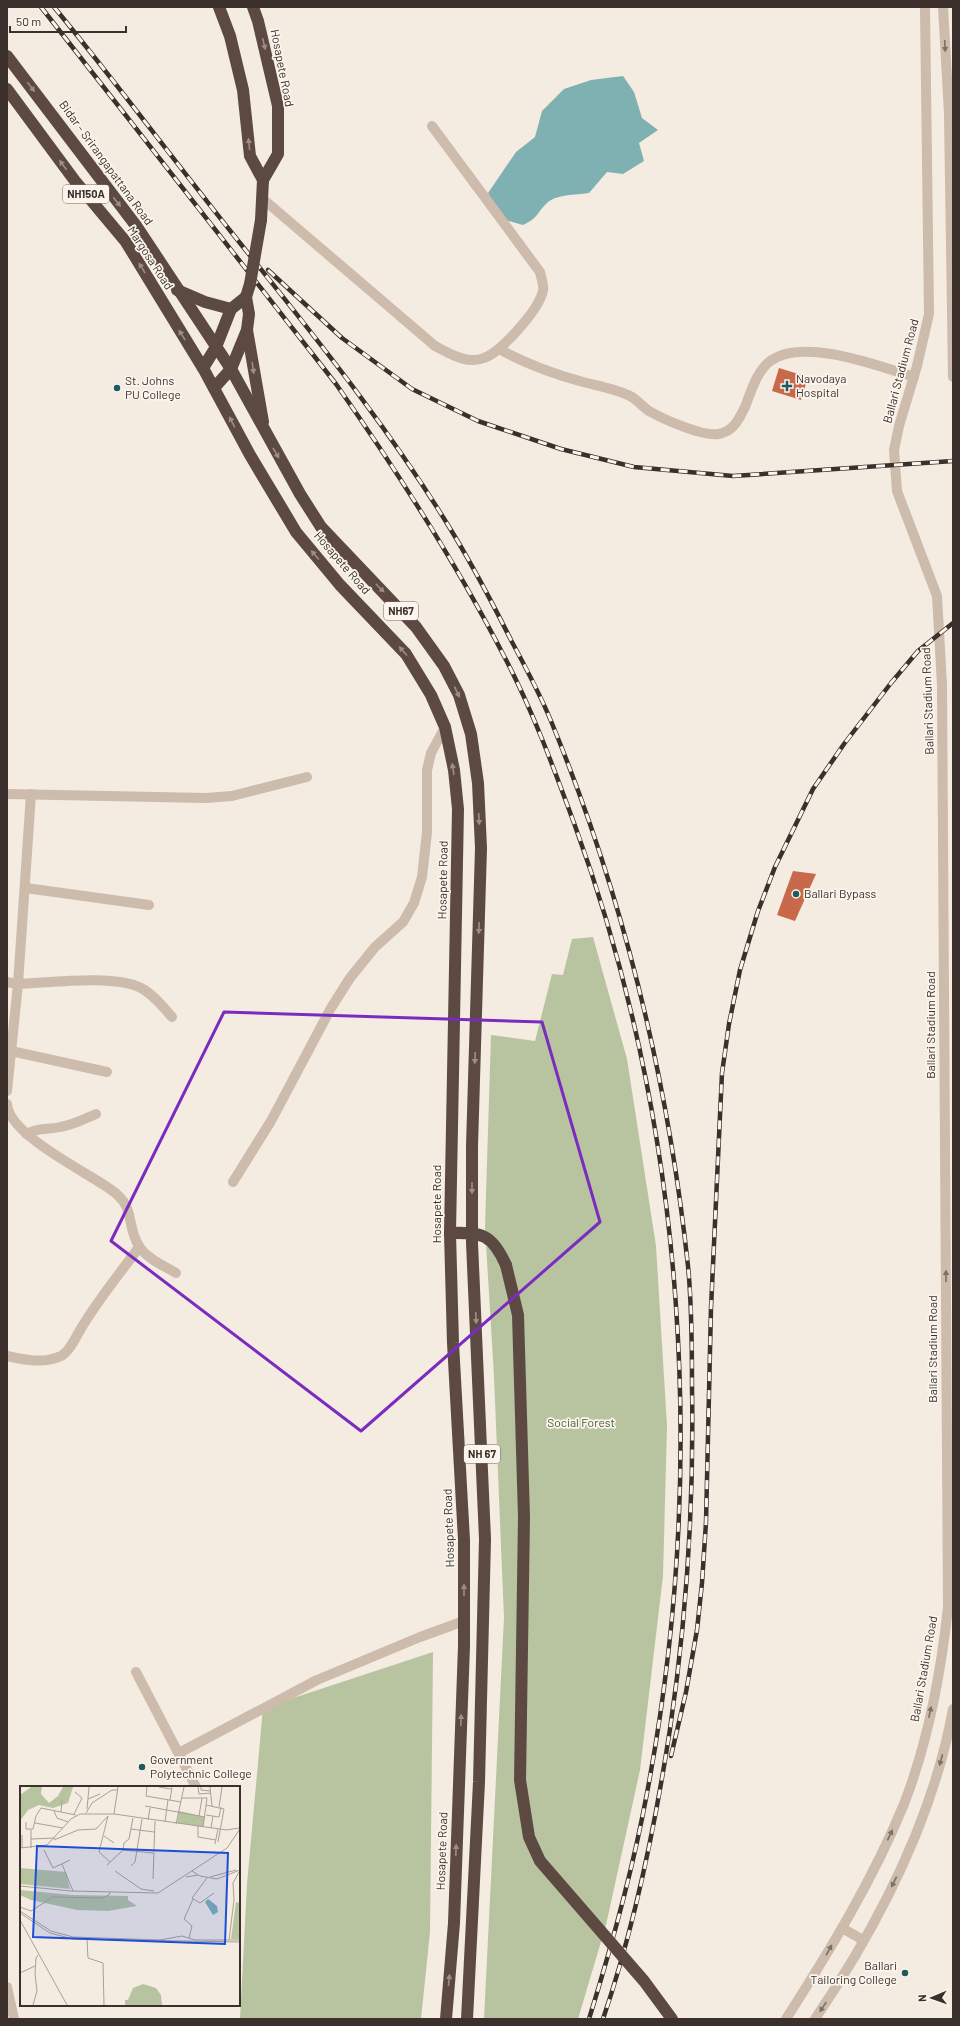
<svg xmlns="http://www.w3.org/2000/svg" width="960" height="2026" font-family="Barlow,sans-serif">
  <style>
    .green { fill: #b8c4a0 }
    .water { fill: #7fb0b2 }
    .building { fill: #c8694b }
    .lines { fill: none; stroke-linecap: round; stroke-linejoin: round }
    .minor { stroke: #cdbbac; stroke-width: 10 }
    .highway { stroke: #5c4a42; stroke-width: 12 }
    .rail-casing { stroke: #3b302b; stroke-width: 4.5 }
    .rail { stroke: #fbf5ee; stroke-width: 3; stroke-dasharray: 9; stroke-linecap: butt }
    .highway-bridge { stroke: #5c4a42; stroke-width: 12 }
    .oneway { fill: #9c8e87 }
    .oneway2 { fill: #7d6f65 }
    .marked { fill: none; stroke: #7b2cbf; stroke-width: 3; stroke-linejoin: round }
    .poi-dot { fill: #1f5a5e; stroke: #fbf5ee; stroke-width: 1.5 }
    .labels { text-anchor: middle; stroke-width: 3.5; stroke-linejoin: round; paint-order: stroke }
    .shield { fill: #fbf5ee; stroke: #756b66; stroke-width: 1 }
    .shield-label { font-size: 11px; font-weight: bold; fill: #3b302b }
    .street-label { font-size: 12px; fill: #3b302b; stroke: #fbf5ee }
    .poi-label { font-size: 12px; fill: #3b302b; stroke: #fbf5ee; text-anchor: start }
    .park-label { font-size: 12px; fill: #4a5a2e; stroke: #fbf5ee }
    .inset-road { fill: none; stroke: #aaa098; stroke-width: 1 }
    .view { fill: #1d4ed8; fill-opacity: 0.15; stroke: #1d4ed8; stroke-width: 2 }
    .inset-edge { fill: none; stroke: #3b302b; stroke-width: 2 }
  </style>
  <rect width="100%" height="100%" fill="#f4ebe1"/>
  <g class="green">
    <polygon points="593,937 627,1059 656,1246 667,1426 663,1576 640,1770 606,1925 578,2019 484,2019 504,1618 494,1376 485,1227 491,1035 535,1041 552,974 563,975 572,939"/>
    <polygon points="433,1652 430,1932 421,2019 240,2019 247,1884 263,1708"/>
  </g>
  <path class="water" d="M623,76L634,92L642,118L658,130L639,143L644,161L623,174L607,172L589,193C576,195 555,194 546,204C536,214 538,218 523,225L502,219L488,193L516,152L535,137L542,111L564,89L591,80Z"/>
  <g class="building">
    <polygon points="779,368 808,377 801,400 772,391"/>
    <polygon points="793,871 816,874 795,921 777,915"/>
  </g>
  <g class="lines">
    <g class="minor">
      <polyline points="943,7 949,114 953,377"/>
      <path d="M263,199L435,346C449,353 467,365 484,358C501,352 540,309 543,290C544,285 541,277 540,272L432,126"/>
      <path d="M499,349C526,364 554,374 583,382C599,386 618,389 632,397C638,401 643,407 649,411C663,419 703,437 719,434C734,431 739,419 745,407C751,392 756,373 769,362C801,336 878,366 914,377"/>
      <polyline points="7,794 206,798 232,796 307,777"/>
      <polyline points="26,888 149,905"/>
      <path d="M7,982L18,984C49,983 114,974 141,988C153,994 163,1007 172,1017"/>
      <polyline points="11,1051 107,1072"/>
      <polyline points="7,1091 18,984 31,794"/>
      <path d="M7,1104C9,1135 85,1171 110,1189C137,1207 125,1224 139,1246C146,1258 164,1266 176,1273"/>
      <path d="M26,1134C39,1127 47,1130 60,1127C73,1125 84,1119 96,1114"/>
      <polyline points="233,1182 271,1121 331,1008 350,978 375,947 403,922 414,903 422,877 427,832 427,770 431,753 445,727"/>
      <path d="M7,1356C25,1360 44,1364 61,1356C69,1352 75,1339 79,1332C96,1302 119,1275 139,1247"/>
      <polyline points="136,1672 196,1787"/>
      <polyline points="179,1753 317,1680 420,1637 464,1621"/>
      <polyline points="842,1928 863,1940"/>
      <polyline points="7,1987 14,2019"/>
      <path d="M786,2019C830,1950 873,1880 904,1804C928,1742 941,1673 948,1607L942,685L937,596L897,491L894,450L899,426L917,366L929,314L925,7"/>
      <path d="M815,2019C878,1926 933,1820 953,1709"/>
    </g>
    <g class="highway">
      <polyline points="219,7 230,36 243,90 250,156 263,180 261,220"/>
      <polyline points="253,7 258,21 278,106 278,154 263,180"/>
      <polyline points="7,56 137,227 231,369 300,494 321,527 416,627 444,666 459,695 471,734 478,783 481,848 472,1146 472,1243 485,1539 479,1782 467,2019"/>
      <polyline points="7,89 75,181 126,242 203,368 250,455 296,532 340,585 406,654 431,695 445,727 454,770 458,809 450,1233 453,1343 464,1540 464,1646 454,1923 446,2019"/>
      <polyline points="250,284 246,297 249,314 247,330 263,422"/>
      <polyline points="177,290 205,302 231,309"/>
      <polyline points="203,368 216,347 231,309 246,297"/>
      <polyline points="214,388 231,369 247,330"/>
      <path d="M450,1233C482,1232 492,1234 506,1265"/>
    </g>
    <g class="rail-casing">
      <g id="rail">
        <path d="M41,7L336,384C397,471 455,561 504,656C532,709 553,766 574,823C687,1131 708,1471 647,1793C633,1869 612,1945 589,2019"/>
        <path d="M54,7C115,81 172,158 232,233C310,331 390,428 454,535C475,570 494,606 512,642C526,668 540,694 551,721C623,896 668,1079 688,1266C692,1306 692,1347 692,1387C694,1502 687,1615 670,1729C655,1827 635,1925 603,2019"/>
        <polyline points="268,270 342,338 412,389 478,421 561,449 634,467 733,476 953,461"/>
        <polyline points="671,1756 686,1692 697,1630 702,1583 706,1522 711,1308 722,1073 729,1024 740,970 758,911 775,867 813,789 844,744 891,683 918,651 953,623"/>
      </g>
    </g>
    <use href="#rail" class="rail"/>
    <g class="highway-bridge">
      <polyline points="250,284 261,220"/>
      <polyline points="506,1265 518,1315 524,1517 520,1780 529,1837 540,1861 644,1981 672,2019"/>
    </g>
  </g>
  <defs><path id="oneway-solid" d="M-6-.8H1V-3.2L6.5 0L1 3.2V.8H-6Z"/></defs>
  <g class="oneway">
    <use href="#oneway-solid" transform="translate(264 44) rotate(77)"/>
    <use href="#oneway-solid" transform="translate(31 87) rotate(52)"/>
    <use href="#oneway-solid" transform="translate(249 144) rotate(-96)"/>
    <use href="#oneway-solid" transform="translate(63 165) rotate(-127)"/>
    <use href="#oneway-solid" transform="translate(117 202) rotate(52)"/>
    <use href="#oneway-solid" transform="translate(142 268) rotate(-121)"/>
    <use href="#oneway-solid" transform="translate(182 335) rotate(-122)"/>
    <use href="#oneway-solid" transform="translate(253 368) rotate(81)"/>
    <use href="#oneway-solid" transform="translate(232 422) rotate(-118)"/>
    <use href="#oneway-solid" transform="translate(276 453) rotate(60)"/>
    <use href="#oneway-solid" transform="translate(315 555) rotate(-130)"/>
    <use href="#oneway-solid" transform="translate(380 588) rotate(45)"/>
    <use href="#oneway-solid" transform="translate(403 651) rotate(-131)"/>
    <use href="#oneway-solid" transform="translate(457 692) rotate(65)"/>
    <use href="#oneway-solid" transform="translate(453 769) rotate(-99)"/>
    <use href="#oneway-solid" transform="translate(479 819) rotate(87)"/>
    <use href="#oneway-solid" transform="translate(479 928) rotate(92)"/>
    <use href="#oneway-solid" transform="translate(475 1058) rotate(92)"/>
    <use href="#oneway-solid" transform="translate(472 1188) rotate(90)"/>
    <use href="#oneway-solid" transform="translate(476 1318) rotate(87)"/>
    <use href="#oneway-solid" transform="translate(464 1590) rotate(-90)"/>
    <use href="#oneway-solid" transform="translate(461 1720) rotate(-88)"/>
    <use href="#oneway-solid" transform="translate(456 1850) rotate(-88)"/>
    <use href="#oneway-solid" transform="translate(449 1980) rotate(-85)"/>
  </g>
  <g class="oneway2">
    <use href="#oneway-solid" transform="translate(945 46) rotate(87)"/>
    <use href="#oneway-solid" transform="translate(946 1276) rotate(-90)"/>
    <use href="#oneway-solid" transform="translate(930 1712) rotate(-78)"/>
    <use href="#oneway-solid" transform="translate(941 1760) rotate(105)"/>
    <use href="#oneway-solid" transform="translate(890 1835) rotate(-65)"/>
    <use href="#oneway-solid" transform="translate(894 1882) rotate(116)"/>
    <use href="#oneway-solid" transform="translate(829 1950) rotate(-61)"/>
    <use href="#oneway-solid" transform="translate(823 2007) rotate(123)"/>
  </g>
  <path class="marked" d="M224,1012L542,1022L600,1222L361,1431L111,1241Z"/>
  <g class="poi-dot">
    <path d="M785 380h4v4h4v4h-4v4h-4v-4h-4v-4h4z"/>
    <circle cx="117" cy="388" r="4"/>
    <circle cx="796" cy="894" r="4"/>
    <circle cx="142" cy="1767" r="4"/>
    <circle cx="905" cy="1973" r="4"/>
  </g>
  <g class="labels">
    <g class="shield">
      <rect x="63" y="185" width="46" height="18" rx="3"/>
      <rect x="384" y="602" width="34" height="18" rx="3"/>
      <rect x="464" y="1445" width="36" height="18" rx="3"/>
    </g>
    <g class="shield-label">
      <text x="86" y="198">NH150A</text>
      <text x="401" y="615">NH67</text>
      <text x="482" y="1458">NH 67</text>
    </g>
    <g class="street-label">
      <text transform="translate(282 68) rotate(79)" y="4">Hosapete Road</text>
      <text transform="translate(106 163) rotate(54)" y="4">Bidar - Srirangapattana Road</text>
      <text transform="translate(150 258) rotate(57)" y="4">Margosa Road</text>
      <text transform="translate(901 371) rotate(-75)" y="4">Ballari Stadium Road</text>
      <text transform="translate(342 563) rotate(49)" y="4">Hosapete Road</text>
      <text transform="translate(928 701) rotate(-92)" y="4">Ballari Stadium Road</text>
      <text transform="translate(443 880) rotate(-89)" y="4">Hosapete Road</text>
      <text transform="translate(931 1025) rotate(-90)" y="4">Ballari Stadium Road</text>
      <text transform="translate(437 1204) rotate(-90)" y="4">Hosapete Road</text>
      <text transform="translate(933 1349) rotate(-90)" y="4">Ballari Stadium Road</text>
      <text transform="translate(449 1528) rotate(-92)" y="4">Hosapete Road</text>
      <text transform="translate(924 1669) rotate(-80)" y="4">Ballari Stadium Road</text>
      <text transform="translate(442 1851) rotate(-88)" y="4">Hosapete Road</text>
    </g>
    <g class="poi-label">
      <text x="796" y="383">Navodaya<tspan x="796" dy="14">Hospital</tspan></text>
      <text x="125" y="385">St. Johns<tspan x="125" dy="14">PU College</tspan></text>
      <text x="804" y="898">Ballari Bypass</text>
      <text x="150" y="1764">Government<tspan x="150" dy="14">Polytechnic College</tspan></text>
      <text x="897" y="1970" text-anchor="end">Ballari<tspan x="897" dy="14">Tailoring College</tspan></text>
    </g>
    <g class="park-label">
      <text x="581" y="1427">Social Forest</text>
    </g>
  </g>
  <g transform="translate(20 1786)">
    <rect width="220" height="220" fill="#f4ebe1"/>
    <path d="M11,1H22L21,8L29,17L38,10L43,1H53L48,17L33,22L19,19L8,24L0,35V9ZM159,25L185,31L183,41L157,37ZM0,82L46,86L50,103L0,98ZM0,104L53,109L108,110V114L117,120L88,125L57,124L11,114L0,109ZM216,116L220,117V153H211ZM123,198L136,202L141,209L142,219H105V214H108L113,202Z" fill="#b8c4a0"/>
    <path d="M188,113L197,120L198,126L193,129L185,116Z" fill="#7fb0b2"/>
    <path class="inset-road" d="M127,1L126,10L161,16M139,1L151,3M178,1L179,8L191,7M181,1V4L190,5M190,1L192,20M162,12H187L183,41M68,13L80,8M150,14L152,1M186,19L204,23L198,56M125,20L185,31M199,21L202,1M67,23L69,1M34,25L37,32L48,36M41,26L42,14M66,27L72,17L92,4H98M54,28L62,12L55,6M94,28L98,1M186,29L199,31L201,21M88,30L79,66L90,76M179,30L182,12M128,34L130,22M6,36V43H13L16,30L21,22L56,29M145,36L148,14M15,37L43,42M156,38L164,1M178,40V51L196,54M191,42L193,30M111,43L134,46M84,50L94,57M11,53L35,52M34,54L58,44L76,43L88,30M195,58L198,43M0,62L27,59L51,33L60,28H94L207,44L219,42M2,62V49M11,62V44M24,64L33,82L50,74M103,64L104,57L109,53L113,32M42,78L53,105M87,79L103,64L133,67M111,80L115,76L122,33M95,85L121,103L134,105M172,85L180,90L197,93L220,84M166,91L178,89M190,91L216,84M187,92L172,112L180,117L194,107M133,93L135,35M0,100L51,105L138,107L207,62L220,43M0,121L11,125L33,111L82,112L89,109L90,106M0,125L31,145L53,151L140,154L162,150L175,154H220M0,127L30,147L53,153L220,156M0,134L47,219M169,152L172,140L164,133L173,113M67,154L68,172L83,177L84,219M209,154L214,114L213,97L219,86M0,187L15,180M13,219L17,205L15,188L16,172L18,169"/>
    <path class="view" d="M17,60L208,67L205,158L13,151Z"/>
    <rect width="220" height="220" class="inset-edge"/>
  </g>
  <rect width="960" height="2026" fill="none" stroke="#3b302b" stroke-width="16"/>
  <g transform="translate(932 1998) rotate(268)" stroke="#fbf5ee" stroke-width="3" paint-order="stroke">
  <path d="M0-3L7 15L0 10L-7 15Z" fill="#3b302b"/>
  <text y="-6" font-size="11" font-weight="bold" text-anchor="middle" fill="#3b302b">N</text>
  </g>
  <path d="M10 26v6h116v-6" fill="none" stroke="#3b302b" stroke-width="2"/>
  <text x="16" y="26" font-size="12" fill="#3b302b" stroke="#fbf5ee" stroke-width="3" paint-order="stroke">50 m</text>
</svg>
